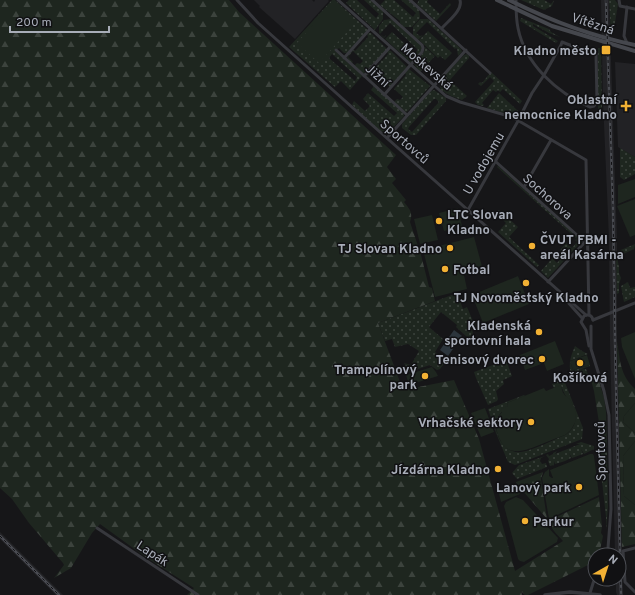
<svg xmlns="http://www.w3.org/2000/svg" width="635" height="595" font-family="Overpass,sans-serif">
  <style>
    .built { fill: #222225 }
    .grass { fill: url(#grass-dots); fill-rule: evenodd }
    .forest { fill: url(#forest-firs) }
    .garden { fill: #1e261f }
    .water { fill: #2c353c }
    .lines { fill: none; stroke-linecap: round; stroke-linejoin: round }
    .minor { stroke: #37383d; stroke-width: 3 }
    .tertiary { stroke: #37383d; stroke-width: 3.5 }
    .secondary { stroke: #45474d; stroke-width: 4 }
    .rail-casing { stroke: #4a4c52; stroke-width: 2.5 }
    .rail { stroke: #111113; stroke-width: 1; stroke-dasharray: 3; stroke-linecap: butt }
    .poi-dot { fill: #f2b134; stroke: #111113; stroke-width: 1.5 }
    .labels { text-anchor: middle; stroke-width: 3; stroke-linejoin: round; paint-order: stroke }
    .street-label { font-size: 13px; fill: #a8adb8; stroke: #111113 }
    .poi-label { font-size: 13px; font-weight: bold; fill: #a8adb8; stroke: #111113; text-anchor: end }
  </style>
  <defs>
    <pattern id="grass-dots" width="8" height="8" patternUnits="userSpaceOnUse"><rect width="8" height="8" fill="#1e261f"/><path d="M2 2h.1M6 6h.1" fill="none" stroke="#3c433d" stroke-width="1.8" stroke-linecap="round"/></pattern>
    <pattern id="forest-firs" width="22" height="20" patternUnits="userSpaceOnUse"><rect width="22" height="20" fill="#1e261f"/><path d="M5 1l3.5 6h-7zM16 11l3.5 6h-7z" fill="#3c433d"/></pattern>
  </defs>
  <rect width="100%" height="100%" fill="#161618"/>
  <g class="built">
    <polygon points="254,0 312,0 314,2 315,0 328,0 329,1 295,39 259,7 260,6"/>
    <polygon points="601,0 609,0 617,239 617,341 623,595 617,595 616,592 616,579 619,579 619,555 615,555 610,341 609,239 603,101"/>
    <polygon points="615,62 635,64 635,157 618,147"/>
    <polygon points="0,532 63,595 56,595 0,539"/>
  </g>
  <g class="grass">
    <path d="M332,0H335L368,30L348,53H344L339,48L335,51L362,75V76L350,90L341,81L335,87L289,47ZM332,54L357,77L355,81L329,58Z"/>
    <polygon points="349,0 357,0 376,18 379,14 364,0 371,0 383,11 383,19 375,30 346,3"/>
    <polygon points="385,0 394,0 413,17 416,13 401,0 408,0 419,10 420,18 412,27 404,27 400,23 400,21 380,5"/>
    <polygon points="419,0 428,0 427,2 440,14 450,3 451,5 436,21 417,4"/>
    <polygon points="521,0 544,0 551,4 554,0 552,6 544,10"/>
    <polygon points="609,0 615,0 618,4 613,35 611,34"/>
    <polygon points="521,18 549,29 551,32 560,37 549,33 533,24 533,26 558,41 556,43 520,21"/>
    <polygon points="392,19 421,45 422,50 412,62 410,62 385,39 392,32 415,53 418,50 390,23 380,34 384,37 386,35 386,36 384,38 379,33 379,26 384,20"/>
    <polygon points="420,19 428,19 461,49 462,52 458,56 457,49 456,48 455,49 427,22 416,33 420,36 423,35 418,40 413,35 413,27"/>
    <polygon points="428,31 452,53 445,60 440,56 438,58 419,40"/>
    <polygon points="369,33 371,33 387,49 364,73 362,73 354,66 357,63 360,64 363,61 353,51 348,57 353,62 351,64 347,57 353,50 355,51 368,37 367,34"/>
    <polygon points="425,47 435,56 420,72 414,64 424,52"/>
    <polygon points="598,48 601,48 602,111 598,114"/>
    <polygon points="388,50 391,51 407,67 390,87 379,77 377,79 376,77 378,75 372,70 367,76 372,81 370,81 366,75 372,68 373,70 381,62 380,59 382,61 388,54 387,51"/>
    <polygon points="467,54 469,56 469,58 450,80 445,75 464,55"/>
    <polygon points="409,69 430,86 408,111 406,112 394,102 397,99 400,100 403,97 394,89 406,75 405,73"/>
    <polygon points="491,72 522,101 520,104 503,89 500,92 498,90 496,92 493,90 482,103 484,105 483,106 478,105 475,102 494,81 490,77 481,86 478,84 480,82 482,83"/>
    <polygon points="445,76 467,96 462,100 451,96 441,90 439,82"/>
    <polygon points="374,86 404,113 404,116 390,131 386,132 380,131 352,105 354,101 365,111 370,106 363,99 368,93 394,116 397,113 371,90"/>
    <path d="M434,90L446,98V101L416,135H411L402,128V124L431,91ZM434,99H436L439,102L412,132L408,129L409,127Z"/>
    <polygon points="499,93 518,111 515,116 487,108"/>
    <polygon points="620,148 635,157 635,174 624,180 620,177"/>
    <polygon points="498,166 582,241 582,243 580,243 548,278 541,271 556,254 558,255 554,260 557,263 569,250 566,247 562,252 560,250 566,243 572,248 577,242 575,240 577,239 497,167"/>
    <polygon points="499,210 518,227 509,237 539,265 537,267 498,232 506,223 496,213"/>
    <polygon points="635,244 634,249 617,257 619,267 619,273 621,278 619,284 619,293 617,294 616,252"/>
    <polygon points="628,282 630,288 635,287 635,297 624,302 621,286"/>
    <polygon points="457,293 463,309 467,307 475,326 472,327 473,336 468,338 456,327 457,325 441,312 429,327 443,339 435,352 447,360 440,369 437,370 430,365 409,372 404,363 411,365 419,351 408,344 395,347 392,339 385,341 378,323"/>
    <path d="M575,346L582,351L588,354L570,361L573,370L590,365V366L579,370L586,369L589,377L582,380L578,372L571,374C568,363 571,356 575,346Z"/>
    <polygon points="506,360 512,376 503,380 504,384 496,391 498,399 497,401 488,405 476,378 474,372"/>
    <path d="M561,380H564L583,428L582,439L518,464L515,465L508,462L496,433L488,409L524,395L525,396L507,403L508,406C505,409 500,413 498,417C491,432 504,454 521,452C534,450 553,440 565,435C587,420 567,403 561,386L554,388L552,384Z"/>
    <polygon points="581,442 594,446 594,449 584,454 581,449 583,454 572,458 569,453 571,458 565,461 563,456 565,461 562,462 560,458 562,462 555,464 554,461 554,465 550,466 548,461 549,459 546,455 548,454 549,456 553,454 553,453 557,451 555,454 580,444 576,444"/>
    <polygon points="603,451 607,452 608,506 606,530 606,517 599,454"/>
    <polygon points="545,456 541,458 540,461 542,464 546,463 547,467 517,479 512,473 519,465"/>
  </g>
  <g class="forest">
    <path d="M0,0H229L239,12L396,155L387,167L396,179L392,183L406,200L404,202C410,210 413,212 410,222L421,255L429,287L432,288L435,301L378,323L403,390L454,380L479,439L515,571L563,541C558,535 549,528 550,520L599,497L602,526L601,533L603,536L599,555H595V560L592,563L528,595H525L521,591L522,595H187L194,588L147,558L100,524L92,533L71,568L54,578L64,565L63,563L29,523L12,499L0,488Z"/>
    <path d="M617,341C620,360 620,375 635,389V403L624,416L623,422L635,433V441L623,456L624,496L635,505V544L622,547Z"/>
    <polygon points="598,378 604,398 606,412 607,447 605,448 600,447 601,435 594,391 591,380"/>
    <polygon points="543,472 541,479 547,519 516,483 516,482"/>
  </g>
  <g class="garden">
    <polygon points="334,1 356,22 319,63 297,43"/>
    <polygon points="635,179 635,197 618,204 618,185"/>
    <polygon points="635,199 635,235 630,237 617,206"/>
    <polygon points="458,208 462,226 444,231 439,213"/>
    <polygon points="432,215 438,240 420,244 414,219"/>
    <polygon points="474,237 483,270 464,275 467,289 435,297 423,250"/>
    <polygon points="518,276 529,304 483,323 472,295"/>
    <polygon points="635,332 635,379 622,347 621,338"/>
    <polygon points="555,341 564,364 547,371 544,363 525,370 520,355"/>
    <polygon points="587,355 590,365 573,370 570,361"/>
    <polygon points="432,367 436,372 438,376 409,385 406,375"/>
    <path d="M561,385C562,388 562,392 564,394C566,397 569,398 571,401C579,413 577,427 565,435C557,438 549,441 542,444C525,451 506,459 498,435C495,426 496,419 502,412L501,409L508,406L507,403L544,388L546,391Z"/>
    <polygon points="635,403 635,433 623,422 624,416"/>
    <polygon points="485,408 494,432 481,437 471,413"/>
    <polygon points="635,441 635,505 624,496 623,456"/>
    <polygon points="590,454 593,454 594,456 599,495 549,519 542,478 545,472 549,469 549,476 552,478 553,478 550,470"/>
    <polygon points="512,485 520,494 501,502 498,490"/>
    <polygon points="516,497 523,500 558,538 557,542 524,562 520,561 518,559 504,506 506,502"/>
  </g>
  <polygon class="water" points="454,330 462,336 448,356 440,350"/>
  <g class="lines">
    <g class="minor">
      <polyline points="237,0 258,23 344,100 586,315"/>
      <polyline points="338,0 446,96 460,102 512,117 586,160 589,315"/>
      <polyline points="372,0 422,45 423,48 422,52 384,95"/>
      <polyline points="410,0 490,73"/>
      <polyline points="619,0 620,6 635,9"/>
      <path d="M442,28C448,21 463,10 460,0"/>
      <polyline points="627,43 624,36 627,7"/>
      <polyline points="336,50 407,115"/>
      <polyline points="344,58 370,29"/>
      <polyline points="364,76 390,47"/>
      <polyline points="387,138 466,50"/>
      <polyline points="495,161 588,245"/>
      <polyline points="524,187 551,140"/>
      <path d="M468,210L518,121L532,93L544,75L561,45L562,42L580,49L593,51L596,54L597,101L594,106L590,107C557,93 525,64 518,28C516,19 516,9 516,0"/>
      <polyline points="548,282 585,242"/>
      <polyline points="565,299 582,318"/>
      <polyline points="593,320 635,303"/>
      <polyline points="591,326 591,349 604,391 609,415 611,509 608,548 606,555"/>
      <path d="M589,346L586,330L581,322L584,316C588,314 592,315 593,320"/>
      <polyline points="97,528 198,595"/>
      <polyline points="635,548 623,551 625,582 635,592"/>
      <polyline points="590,593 595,577"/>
    </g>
    <polyline class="tertiary" points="545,595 570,592 600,595"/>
    <g class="secondary">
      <polyline points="497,0 552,26 635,51"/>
      <path d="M509,0C549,20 591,36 635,45"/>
    </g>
    <g class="rail-casing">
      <g id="rail">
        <polyline points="606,0 613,207 615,341 621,595"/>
        <polyline points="0,536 59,595"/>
      </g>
    </g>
    <use href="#rail" class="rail"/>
  </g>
  <g class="poi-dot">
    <rect x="601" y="45" width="10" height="10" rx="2"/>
    <path d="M624 100h4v4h4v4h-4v4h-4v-4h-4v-4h4z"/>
    <circle cx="439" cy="221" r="4"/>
    <circle cx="532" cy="246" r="4"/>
    <circle cx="450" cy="248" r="4"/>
    <circle cx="445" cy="269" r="4"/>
    <circle cx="526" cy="283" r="4"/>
    <circle cx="539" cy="332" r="4"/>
    <circle cx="542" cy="359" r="4"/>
    <circle cx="580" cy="363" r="4"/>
    <circle cx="425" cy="376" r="4"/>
    <circle cx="531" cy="422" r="4"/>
    <circle cx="498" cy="469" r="4"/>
    <circle cx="579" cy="487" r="4"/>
    <circle cx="525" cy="521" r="4"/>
  </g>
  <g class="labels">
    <g class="street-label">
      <text transform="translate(593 23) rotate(18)" y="5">Vítězná</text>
      <text transform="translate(427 66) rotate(41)" y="5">Moskevská</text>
      <text transform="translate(378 75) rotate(42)" y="5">Jižní</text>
      <text transform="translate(405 141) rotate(41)" y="5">Sportovců</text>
      <text transform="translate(483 163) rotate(-60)" y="5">U vodojemu</text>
      <text transform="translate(548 196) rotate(42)" y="5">Sochorova</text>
      <text transform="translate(600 451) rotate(-91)" y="5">Sportovců</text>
      <text transform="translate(153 553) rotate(33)" y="5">Lapák</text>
    </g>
    <g class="poi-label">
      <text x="597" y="55">Kladno město</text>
      <text x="617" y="104">Oblastní<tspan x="617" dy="15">nemocnice Kladno</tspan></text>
      <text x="447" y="219" text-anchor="start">LTC Slovan<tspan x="447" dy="15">Kladno</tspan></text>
      <text x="540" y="244" text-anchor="start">ČVUT FBMI -<tspan x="540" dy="15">areál Kasárna</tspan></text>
      <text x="442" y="253">TJ Slovan Kladno</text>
      <text x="453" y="274" text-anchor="start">Fotbal</text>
      <text x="526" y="302" text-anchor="middle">TJ Novoměstský Kladno</text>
      <text x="531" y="330">Kladenská<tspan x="531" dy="15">sportovní hala</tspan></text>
      <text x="534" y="364">Tenisový dvorec</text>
      <text x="417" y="374">Trampolínový<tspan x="417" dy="15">park</tspan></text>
      <text x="580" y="382" text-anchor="middle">Košíková</text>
      <text x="523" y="427">Vrhačské sektory</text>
      <text x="490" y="474">Jízdárna Kladno</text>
      <text x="571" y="492">Lanový park</text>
      <text x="533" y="526" text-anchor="start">Parkur</text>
    </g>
  </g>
  <g transform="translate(607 567) rotate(39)"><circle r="19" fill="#111113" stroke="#4d4f55"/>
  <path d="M0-3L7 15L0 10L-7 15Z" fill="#f2b134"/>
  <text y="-6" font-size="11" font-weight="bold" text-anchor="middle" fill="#a8adb8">N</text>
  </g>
  <path d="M10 26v6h99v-6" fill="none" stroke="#a8adb8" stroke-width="2"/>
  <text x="16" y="26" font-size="12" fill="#a8adb8" stroke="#111113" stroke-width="3" paint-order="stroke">200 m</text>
</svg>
